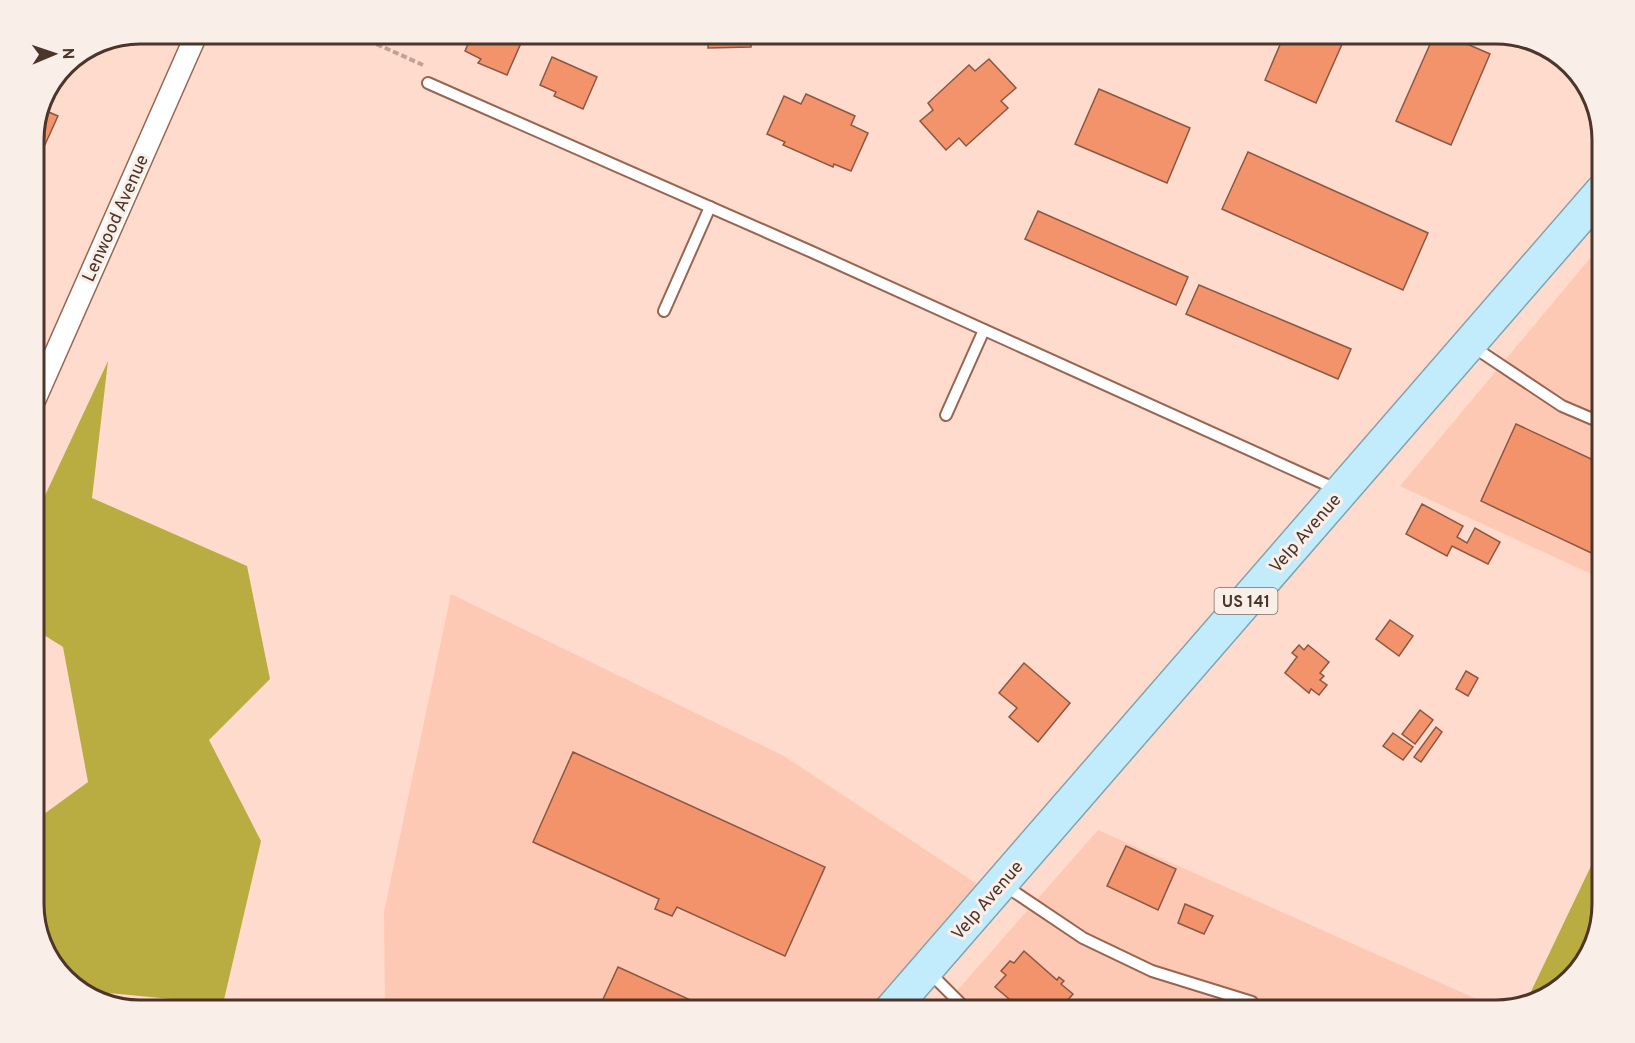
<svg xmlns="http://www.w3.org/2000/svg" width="1635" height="1043" font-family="Overpass,sans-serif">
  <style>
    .built { fill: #fec9b4 }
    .forest { fill: #b9ad41 }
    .building { fill: #f3936c; stroke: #8a5743; stroke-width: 1.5 }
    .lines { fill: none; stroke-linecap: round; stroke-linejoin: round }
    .service-casing { stroke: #986550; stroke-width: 14 }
    .minor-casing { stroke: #986550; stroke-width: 24 }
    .primary-casing { stroke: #7fa4b0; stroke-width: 36 }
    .path { stroke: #c2a296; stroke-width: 4; stroke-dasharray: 6 3; stroke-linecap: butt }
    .service { stroke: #fff; stroke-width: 10 }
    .minor { stroke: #fff; stroke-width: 21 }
    .primary { stroke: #c2ecfb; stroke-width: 33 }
    .labels { text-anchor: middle; stroke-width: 6; stroke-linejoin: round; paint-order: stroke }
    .shield { fill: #faeee9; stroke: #806c64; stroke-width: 1.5 }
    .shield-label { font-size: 16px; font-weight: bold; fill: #4c352b }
    .street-label { font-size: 18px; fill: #4c352b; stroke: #faeee9 }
    .rim { fill: none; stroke: #4c352b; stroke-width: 3 }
  </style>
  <rect width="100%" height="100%" fill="#ffdbcd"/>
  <g class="built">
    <polygon points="1602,244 1602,579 1400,486"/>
    <polygon points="451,594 784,756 992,894 891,1010 385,1010 384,912"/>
    <polygon points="1098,830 1499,1009 940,1010"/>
  </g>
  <g class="forest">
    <polygon points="108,361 92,498 247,566 270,679 209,740 261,841 223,1004 98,992 96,997 80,992 47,957 33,910 33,822 88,782 63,647 33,628 33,521"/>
    <polygon points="1602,843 1602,904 1584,963 1549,996 1526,1002"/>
  </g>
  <g class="building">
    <polygon points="414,33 435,33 431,41"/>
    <polygon points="473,33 500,33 521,43 507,75 478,63 481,59 465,51"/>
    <polygon points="708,33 751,33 751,47 708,48"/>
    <polygon points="1285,33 1347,33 1316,103 1265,80"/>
    <polygon points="1435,33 1442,33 1490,54 1451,145 1396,121"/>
    <polygon points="552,57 597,77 583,109 554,96 556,92 540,85"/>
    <polygon points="989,59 1016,88 1001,101 1008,108 966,146 959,138 946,150 920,121 933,110 928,103 969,65 975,71"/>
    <polygon points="1099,89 1190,128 1167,183 1075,144"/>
    <polygon points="806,94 855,116 851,125 868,133 851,171 834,164 833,167 783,145 785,142 767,134 784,96 801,104"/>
    <polygon points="44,110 58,116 33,171 33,133"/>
    <polygon points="1248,152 1428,233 1403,290 1222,209"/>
    <polygon points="1038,211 1188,277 1176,305 1025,239"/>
    <polygon points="1199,285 1351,349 1338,379 1186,314"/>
    <polygon points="1516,424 1602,464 1602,558 1481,501"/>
    <polygon points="1422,504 1463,526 1457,537 1467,543 1475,528 1500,542 1488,564 1452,546 1447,556 1406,534"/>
    <polygon points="1390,620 1413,636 1399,656 1376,639"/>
    <polygon points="1299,645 1304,650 1308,645 1329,662 1320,673 1324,676 1320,680 1327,685 1319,695 1311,689 1309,693 1285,673 1297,657 1292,653"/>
    <polygon points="1024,663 1070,703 1038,742 1009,717 1017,708 999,693"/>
    <polygon points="1466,671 1478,678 1468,696 1456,689"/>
    <polygon points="1420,710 1433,720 1415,744 1402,734"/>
    <polygon points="33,713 41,717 33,734"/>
    <polygon points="1436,727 1442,732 1421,762 1414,757"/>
    <polygon points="1393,733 1413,747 1403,760 1383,746"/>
    <polygon points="573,752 825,867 785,956 677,907 672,916 655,909 659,899 533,842"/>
    <polygon points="1126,846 1176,869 1158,910 1107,886"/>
    <polygon points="1185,904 1213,916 1204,934 1178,923"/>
    <polygon points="1024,951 1057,980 1059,977 1064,981 1061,984 1073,994 1059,1010 1029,1010 1024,1005 1021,1009 995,987 1006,975 1001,971 1010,961 1014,963"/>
    <polygon points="618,967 695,1002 694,1004 697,1005 695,1010 598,1010"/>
  </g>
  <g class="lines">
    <g class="service-casing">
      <g id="service">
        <polyline points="428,83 812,252 1336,489"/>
        <polyline points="664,311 710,207"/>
        <polyline points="1472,346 1562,406 1602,423"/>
        <polyline points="946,415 984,330"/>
        <polyline points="1004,885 1083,938 1152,971 1252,1002"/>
        <polyline points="929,972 967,1010"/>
      </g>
    </g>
    <g class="minor-casing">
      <polyline id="minor" points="33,404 197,33"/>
    </g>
    <g class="primary-casing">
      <polyline id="primary" points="891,1010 1602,191"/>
    </g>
    <polyline class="path" points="352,33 423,65"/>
    <use href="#service" class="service"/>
    <use href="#minor" class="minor"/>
    <use href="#primary" class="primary"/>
  </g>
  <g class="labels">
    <rect class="shield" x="1214.5" y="588" width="63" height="26" rx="4.5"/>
    <g class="shield-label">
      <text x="1246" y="607">US 141</text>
    </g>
    <g class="street-label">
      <text transform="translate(115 218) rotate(-66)" y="6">Lenwood Avenue</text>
      <text transform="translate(1305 533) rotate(-49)" y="6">Velp Avenue</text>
      <text transform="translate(987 900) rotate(-49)" y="6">Velp Avenue</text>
    </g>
  </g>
  <path d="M0 0H1635V1043H0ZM140 44H1496A96 96 0 0 1 1592 140V904A96 96 0 0 1 1496 1000H140A96 96 0 0 1 44 904V140A96 96 0 0 1 140 44Z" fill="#faeee9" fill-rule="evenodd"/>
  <path class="rim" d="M140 44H1496A96 96 0 0 1 1592 140V904A96 96 0 0 1 1496 1000H140A96 96 0 0 1 44 904V140A96 96 0 0 1 140 44Z"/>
  <g transform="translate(54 54) rotate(88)" stroke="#faeee9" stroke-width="4.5" paint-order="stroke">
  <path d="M0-4.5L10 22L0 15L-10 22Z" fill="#4c352b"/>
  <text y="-9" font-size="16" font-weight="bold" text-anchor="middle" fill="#4c352b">N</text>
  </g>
</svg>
